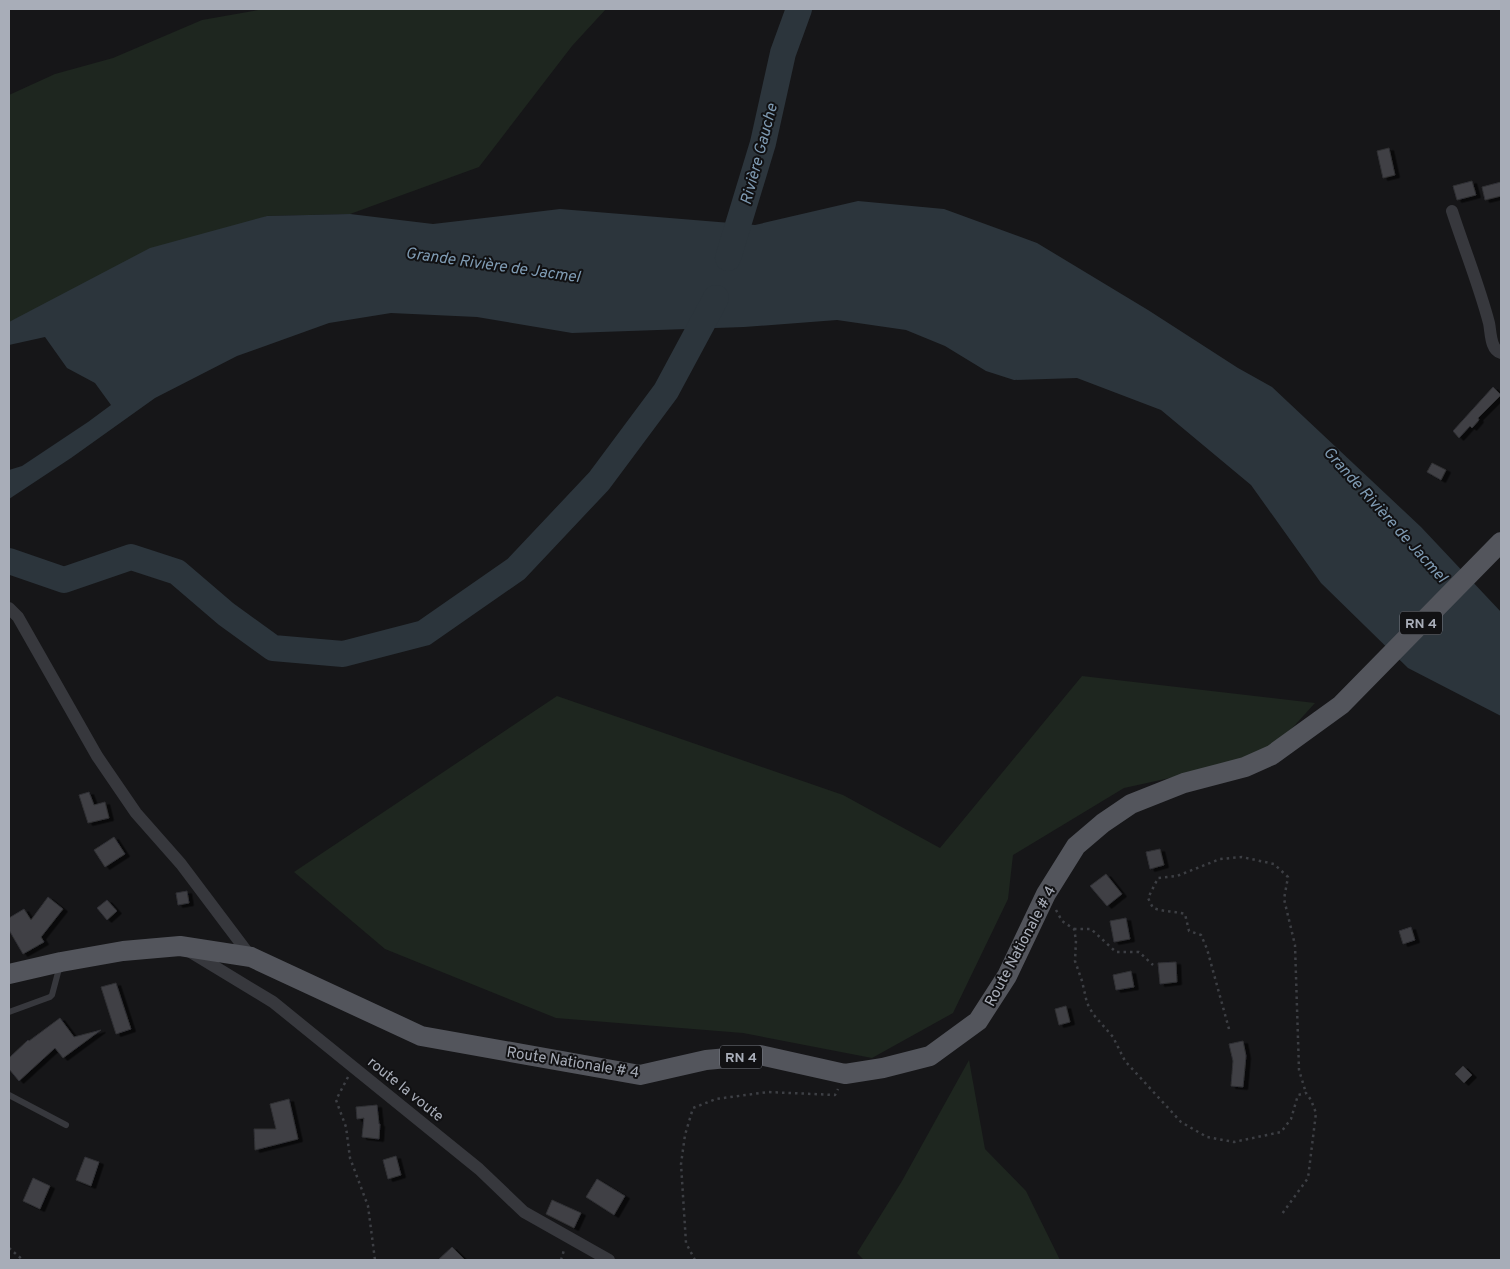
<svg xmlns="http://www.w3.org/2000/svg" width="1510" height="1269" font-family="Overpass,sans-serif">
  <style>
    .green { fill: #1e261f }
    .water { fill: #2c353c }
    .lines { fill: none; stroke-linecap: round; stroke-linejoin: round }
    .river { stroke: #2c353c; stroke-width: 26 }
    .building { fill: #404145; stroke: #303034; filter: url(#shadow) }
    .path { stroke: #3d3f44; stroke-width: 2.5; stroke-dasharray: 2.5 4; stroke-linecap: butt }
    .service { stroke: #37383d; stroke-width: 6 }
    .minor { stroke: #37383d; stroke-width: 12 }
    .primary { stroke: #53555c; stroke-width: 20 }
    .labels { text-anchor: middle; stroke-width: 4; stroke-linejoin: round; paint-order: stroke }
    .shield { fill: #111113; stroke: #7b7e86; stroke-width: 1 }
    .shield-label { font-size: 14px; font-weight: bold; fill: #a8adb8 }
    .street-label { font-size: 15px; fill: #a8adb8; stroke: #111113 }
    .water-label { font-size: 16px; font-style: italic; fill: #7f9bb3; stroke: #111113 }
  </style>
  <defs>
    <filter id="shadow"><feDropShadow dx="4.5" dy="2.5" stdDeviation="0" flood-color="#0009"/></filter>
  </defs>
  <rect width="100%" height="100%" fill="#161618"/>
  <g class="green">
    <polygon points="264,9 606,9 572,46 479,167 350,214 267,216 9,322 9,95 55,74 113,58 202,20"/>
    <polygon points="1082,676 1315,703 1266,757 1124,788 1013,855 1008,899 953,1013 872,1058 743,1033 556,1018 385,949 294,872 557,696 843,795 940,848"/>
    <polygon points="969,1060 985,1149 1026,1191 1060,1260 864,1260 857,1253 902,1181"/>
  </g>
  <polygon class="water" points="858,201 944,209 1037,243 1148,310 1238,368 1272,387 1421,527 1501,612 1501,716 1408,668 1321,583 1251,485 1161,410 1077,378 1014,380 986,371 945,346 906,330 837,320 744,327 572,333 477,317 391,313 329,323 237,356 155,398 71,458 9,499 9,470 22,466 88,422 111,405 95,383 67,368 45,337 9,345 9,322 150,248 267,216 350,214 433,224 560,209 755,225"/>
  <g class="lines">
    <g class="river">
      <polyline points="728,258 763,143 783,53 799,9"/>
      <polyline points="9,561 64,580 131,557 177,572 226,614 273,648 343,654 424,633 516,569 599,481 666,391 716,298"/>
    </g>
  </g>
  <g class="building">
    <polygon points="1389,148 1395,175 1383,178 1377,151"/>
    <polygon points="1472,181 1476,195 1457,200 1453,186"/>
    <polygon points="1501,182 1501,196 1485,200 1482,187"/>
    <polygon points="1493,387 1501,395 1478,418 1479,420 1472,428 1470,426 1459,438 1453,431"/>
    <polygon points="1432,463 1446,470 1441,480 1427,472"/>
    <polygon points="89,792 94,805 105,802 109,818 88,823 79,795"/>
    <polygon points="114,837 125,854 105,867 94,850"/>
    <polygon points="1160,849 1164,865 1150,869 1146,852"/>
    <polygon points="1106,874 1122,894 1107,906 1090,886"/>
    <polygon points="187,891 189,903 178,905 176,893"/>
    <polygon points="48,897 63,909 41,937 44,942 23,954 9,930 9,918 24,909 31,920"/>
    <polygon points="107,900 117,911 107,920 97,908"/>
    <polygon points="1126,918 1130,939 1114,942 1110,921"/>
    <polygon points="1411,927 1415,940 1403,944 1399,931"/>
    <polygon points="1176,962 1177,982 1160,984 1158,963"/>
    <polygon points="1131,971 1134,987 1116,990 1113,975"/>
    <polygon points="116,983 131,1029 116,1034 101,987"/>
    <polygon points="1066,1006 1070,1022 1059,1025 1055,1009"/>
    <polygon points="60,1018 74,1037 101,1030 63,1058 55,1048 19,1081 9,1069 9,1058 28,1040 29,1041"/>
    <polygon points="1243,1041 1246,1056 1243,1087 1231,1086 1233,1061 1229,1044"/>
    <polygon points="1463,1066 1472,1075 1464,1083 1455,1074"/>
    <polygon points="289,1099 298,1139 255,1150 254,1129 276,1129 270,1104"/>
    <polygon points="377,1105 379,1124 380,1124 379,1139 362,1137 364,1118 357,1119 356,1107"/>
    <polygon points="396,1156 401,1175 388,1179 383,1160"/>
    <polygon points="85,1157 99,1162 91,1186 76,1180"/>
    <polygon points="33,1178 50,1186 40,1209 23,1201"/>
    <polygon points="597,1179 625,1196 614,1215 586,1197"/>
    <polygon points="552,1200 581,1213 574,1228 546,1214"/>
    <polygon points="452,1247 465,1260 438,1260"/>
  </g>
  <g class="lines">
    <g class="path">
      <polyline points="1056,910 1062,921 1074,929 1076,940 1075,961 1082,981 1087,1003 1093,1014 1113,1037 1125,1061 1181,1122 1207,1137 1234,1142 1281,1132 1291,1119 1298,1095 1306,1093 1311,1100 1316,1113 1308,1178 1282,1214"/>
      <polyline points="1074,929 1091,929 1116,952 1139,952 1153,965"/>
      <path d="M1229,1029L1207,949L1201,935L1189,931L1185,914C1174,911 1164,912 1153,908L1148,898L1158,878L1177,876L1220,859L1242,857L1274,864L1288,877L1284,899L1295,945L1299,1070L1306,1093"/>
      <polyline points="348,1077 336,1100 346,1127 350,1158 368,1206 375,1260"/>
      <polyline points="9,1248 23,1260"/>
      <polyline points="561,1260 564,1250"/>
      <polyline points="695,1260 686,1243 681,1164 685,1135 693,1108 716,1099 768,1092 835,1095 838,1089"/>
    </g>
    <g class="service">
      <polyline points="9,1012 50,997 52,995 60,965"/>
      <polyline points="9,1095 66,1125"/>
    </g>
    <g class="minor">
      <path d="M1452,211C1464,248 1479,285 1489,323C1491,332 1490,350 1501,353"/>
      <polyline points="9,608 18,617 97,756 136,813 181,864 251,957"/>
      <polyline points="189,951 273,1002 479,1169 524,1212 609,1260"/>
    </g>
    <polyline class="primary" points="9,974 61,962 123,951 180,946 251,957 421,1036 640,1075 706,1060 760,1055 845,1074 883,1068 930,1056 978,1021 1007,976 1046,894 1076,846 1103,823 1131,804 1184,783 1245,767 1272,755 1341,705 1501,542"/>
  </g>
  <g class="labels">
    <g class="shield">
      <rect x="1400" y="611.5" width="42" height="23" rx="4"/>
      <rect x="720" y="1045.5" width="42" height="23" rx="4"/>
    </g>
    <g class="shield-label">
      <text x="1421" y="628">RN 4</text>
      <text x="741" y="1062">RN 4</text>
    </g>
    <g class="street-label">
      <text transform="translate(1020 946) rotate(-62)" y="5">Route Nationale # 4</text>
      <text transform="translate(573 1062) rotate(9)" y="5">Route Nationale # 4</text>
      <text transform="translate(406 1089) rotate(39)" y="5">route la voute</text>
    </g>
    <g class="water-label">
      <text transform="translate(758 154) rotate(-75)" y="6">Rivière Gauche</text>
      <text transform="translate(493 264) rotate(8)" y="6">Grande Rivière de Jacmel</text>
      <text transform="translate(1386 514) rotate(48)" y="6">Grande Rivière de Jacmel</text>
    </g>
  </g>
  <rect width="1510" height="1269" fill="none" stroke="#a8adb8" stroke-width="20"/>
</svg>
